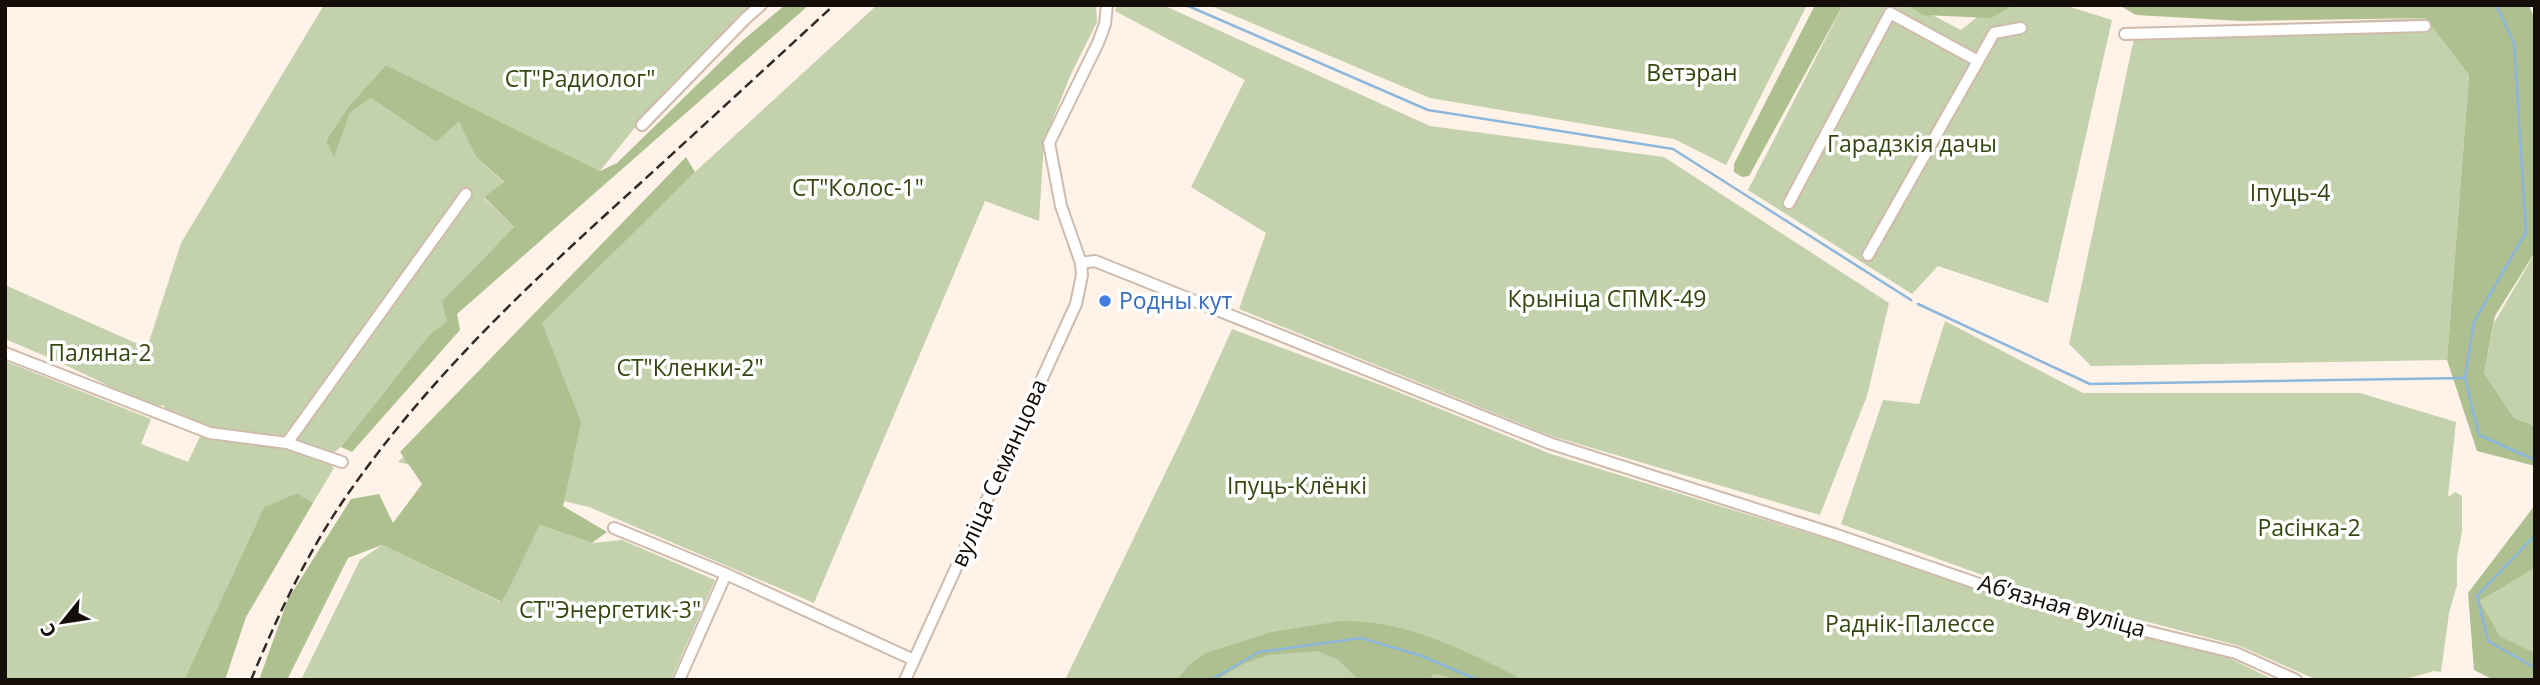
<svg xmlns="http://www.w3.org/2000/svg" width="2540" height="685" font-family="'Open Sans',sans-serif">
  <style>
    .green { fill: #c3d1ac }
    .forest { fill: #aec08f }
    .lines { fill: none; stroke-linecap: round; stroke-linejoin: round }
    .stream { stroke: #8cb7dc; stroke-width: 2.5 }
    .minor-casing { stroke: #cfbbab; stroke-width: 14 }
    .minor { stroke: #fff; stroke-width: 10 }
    .rail { stroke: #312923; stroke-width: 2.5; stroke-dasharray: 10 5; stroke-linecap: butt }
    .shop-dot { fill: #3f7fe0; stroke: #fff; stroke-width: 2.5 }
    .labels { text-anchor: middle; stroke-width: 7; stroke-linejoin: round; paint-order: stroke }
    .park-label { font-size: 23px; fill: #364610; stroke: #fff }
    .shop-label { font-size: 23px; fill: #366cbe; stroke: #fff; text-anchor: start }
    .street-label { font-size: 23px; fill: #140d08; stroke: #fff }
  </style>
  <rect width="100%" height="100%" fill="#fff2e8"/>
  <g class="green">
    <polygon points="324,5 754,5 633,130 600,171 386,65 348,107 326,141 334,156 350,113 371,98 436,142 459,120 476,157 504,183 484,198 514,227 442,301 448,322 429,335 341,447 325,460 334,468 313,503 297,493 264,507 184,680 5,680 5,361 151,419 141,444 188,462 205,426 169,413 163,405 155,408 57,361 5,339 5,285 147,348 181,243"/>
    <polygon points="877,5 1096,5 1097,22 1071,74 1044,141 1039,221 985,201 814,603 589,507 398,462 695,172"/>
    <polygon points="1117,5 1163,5 1430,126 1664,157 1889,303 1867,396 1820,515 1548,435 1239,309 1266,233 1191,187 1245,80 1115,11"/>
    <polygon points="1209,5 1807,5 1726,165 1674,139 1430,98"/>
    <polygon points="1843,5 1913,5 1961,30 1992,5 2064,5 2112,20 2048,303 1938,266 1912,294 1748,190"/>
    <polygon points="2425,18 2469,75 2447,360 2091,366 2069,344 2136,29"/>
    <polygon points="2535,253 2535,426 2514,418 2484,373 2494,323"/>
    <polygon points="1945,321 2083,393 2360,393 2456,422 2448,497 2455,492 2462,496 2462,532 2457,557 2457,585 2449,613 2441,672 2434,671 2402,680 2317,680 2240,646 2024,590 1841,524 1883,400 1919,404"/>
    <polygon points="1232,329 1386,387 1551,454 1879,555 1986,591 2227,657 2274,680 1065,680 1190,422"/>
    <polygon points="540,525 592,543 622,540 715,580 671,680 301,680 360,560 382,545 501,602"/>
    <polygon points="2535,568 2535,653 2500,636 2480,601"/>
  </g>
  <g class="forest">
    <polygon points="785,5 809,5 457,314 460,330 352,452 341,447 429,335 447,322 442,301 514,227 484,197 504,182 476,157 459,121 436,142 371,98 350,113 334,157 326,141 348,107 386,65 600,171 617,163 742,41"/>
    <polygon points="1815,5 1843,5 1749,176 1742,177 1734,172 1734,164"/>
    <polygon points="1908,5 2014,5 1991,18 1923,15"/>
    <polygon points="2119,5 2529,5 2535,20 2535,252 2495,316 2484,373 2514,418 2535,426 2535,466 2477,451 2447,360 2469,75 2425,18 2242,21 2136,15"/>
    <polygon points="686,157 695,172 542,323 581,422 563,506 607,532 592,543 540,525 502,602 382,545 348,558 287,680 259,680 288,599 351,499 379,494 393,523 422,484 400,452"/>
    <polygon points="297,493 313,503 246,617 225,680 184,680 264,507"/>
    <polygon points="2535,505 2535,568 2480,601 2500,636 2535,653 2535,680 2494,680 2474,670 2468,593"/>
    <path d="M1341,621C1404,620 1457,647 1512,674L1520,680H1453L1443,675L1433,674L1429,680H1359L1337,659L1317,651L1268,655L1243,664L1216,680H1177L1190,664L1206,653L1272,632Z"/>
  </g>
  <g class="lines">
    <g class="stream">
      <polyline points="1186,5 1428,110 1673,149 1911,300"/>
      <polyline points="2496,5 2514,43 2526,232 2474,322 2465,378 2479,435 2535,460"/>
      <polyline points="1918,304 2090,384 2465,378"/>
      <polyline points="2535,535 2477,596 2488,641 2535,668"/>
      <polyline points="1211,680 1259,652 1361,638 1422,656 1478,680"/>
    </g>
    <g class="minor-casing">
      <g id="minor">
        <polyline points="2125,34 2425,26"/>
        <polyline points="642,125 746,18 761,5"/>
        <polyline points="1789,203 1890,13 1978,61"/>
        <polyline points="1868,255 1994,33 2021,28"/>
        <polyline points="1081,263 1095,261 1549,443 1837,535 2043,606 2236,653 2296,680"/>
        <polyline points="5,353 210,433 287,443 342,462"/>
        <polyline points="287,443 466,194"/>
        <polyline points="614,528 726,574 914,660"/>
        <polyline points="679,680 726,574"/>
        <polyline points="905,680 1076,304 1082,275 1081,263 1061,206 1049,143 1098,43 1105,24 1107,5"/>
      </g>
    </g>
    <use href="#minor" class="minor"/>
    <path class="rail" d="M251,680C277,617 305,557 343,501C424,382 529,284 635,188C702,127 768,66 834,5"/>
  </g>
  <circle class="shop-dot" cx="1105" cy="301" r="7"/>
  <g class="labels">
    <g class="park-label">
      <text x="1692" y="81">Ветэран</text>
      <text x="580" y="87">СТ"Радиолог"</text>
      <text x="1912" y="152">Гарадзкія дачы</text>
      <text x="858" y="196">СТ"Колос-1"</text>
      <text x="2290" y="201">Іпуць-4</text>
      <text x="1607" y="307">Крыніца СПМК-49</text>
      <text x="100" y="361">Паляна-2</text>
      <text x="690" y="376">СТ"Кленки-2"</text>
      <text x="1297" y="494">Іпуць-Клёнкі</text>
      <text x="2309" y="536">Расінка-2</text>
      <text x="610" y="618">СТ"Энергетик-3"</text>
      <text x="1910" y="632">Раднік-Палессе</text>
    </g>
    <g class="shop-label">
      <text x="1119" y="309">Родны кут</text>
    </g>
    <g class="street-label">
      <text transform="translate(999 473) rotate(-66)" y="8">вуліца Семянцова</text>
      <text transform="translate(2062 606) rotate(16)" y="8">Абʼязная вуліца</text>
    </g>
  </g>
  <rect width="2540" height="685" fill="none" stroke="#140d08" stroke-width="14"/>
  <g transform="translate(63 622) rotate(240)" stroke="#ffffff" stroke-width="5" paint-order="stroke">
  <path d="M0-5L12 26L0 18L-12 26Z" fill="#140d08"/>
  <text y="-10" font-size="19" font-weight="bold" text-anchor="middle" fill="#140d08">С</text>
  </g>
</svg>
